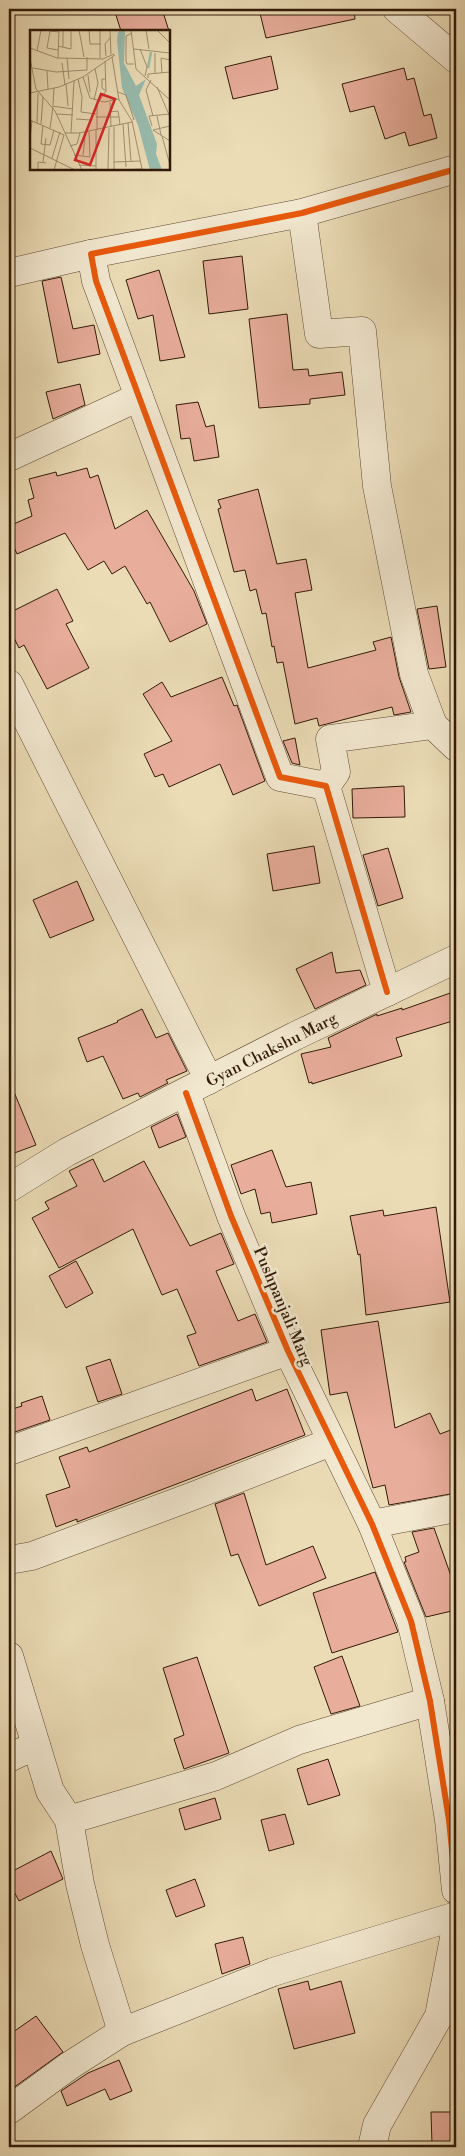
<svg xmlns="http://www.w3.org/2000/svg" width="465" height="2156" font-family="'Libre Bodoni',serif">
  <style>
    .building { fill: #e8ad9b; stroke: #321a08 }
    .lines { fill: none; stroke-linecap: round; stroke-linejoin: round }
    .minor-casing { stroke: #604a34; stroke-width: 29 }
    .minor { stroke: #f2e8d0; stroke-width: 28 }
    .cycleway-casing { stroke: #f2e8d0; stroke-width: 9 }
    .cycleway { stroke: #e8590c; stroke-width: 6 }
    .labels { text-anchor: middle; stroke-width: 5; stroke-linejoin: round; paint-order: stroke }
    .street-label { font-size: 16px; fill: #321a08; stroke: #f2e8d0 }
    .inset-river { fill: none; stroke: #98bcaf; stroke-width: 2.5 }
    .inset-road { fill: none; stroke: #a18e70; stroke-width: 1 }
    .view { fill: #d62828; fill-opacity: 0.15; stroke: #d62828; stroke-width: 2.5 }
    .inset-edge { fill: none; stroke: #321a08; stroke-width: 2.5 }
  </style>
  <rect width="100%" height="100%" fill="#ebdcb6"/>
  <filter id="stains"><feTurbulence type="fractalNoise" baseFrequency=".004" numOctaves="4"/><feColorMatrix values="0 0 0 0 .2 0 0 0 0 .09 0 0 0 0 .02 0 0 0 .5 -.17"/></filter>
  <radialGradient id="worn" r=".72"><stop offset=".6" stop-color="#630" stop-opacity="0"/><stop offset="1" stop-color="#630" stop-opacity=".3"/></radialGradient>
  <g class="building">
    <polygon points="114,9 162,9 169,31 121,31"/>
    <polygon points="259,9 354,9 355,19 266,38"/>
    <polygon points="271,56 278,89 233,99 225,67"/>
    <polygon points="404,68 407,80 414,78 424,116 431,114 437,138 409,146 405,132 385,139 374,106 350,112 342,84"/>
    <polygon points="242,256 248,309 209,314 203,261"/>
    <polygon points="159,270 185,357 160,361 153,315 138,319 126,280"/>
    <polygon points="61,277 73,329 94,325 100,354 58,363 42,281"/>
    <polygon points="287,314 293,370 308,369 309,376 342,372 345,395 310,399 310,404 259,408 249,319"/>
    <polygon points="80,384 85,405 53,419 46,392"/>
    <polygon points="198,402 206,427 214,425 219,457 194,461 190,438 181,439 176,405"/>
    <polygon points="87,468 90,478 98,475 115,529 147,510 194,591 207,624 170,642 150,602 147,604 125,566 112,574 104,561 88,570 65,533 17,554 9,536 9,526 32,516 28,500 34,498 29,479 56,472 57,476"/>
    <polygon points="258,489 277,564 306,559 312,590 295,593 308,668 376,650 373,642 391,637 399,677 411,712 394,715 392,707 319,726 317,718 295,724 283,662 277,663 274,646 272,647 266,613 262,614 256,589 250,591 245,570 234,572 218,509 221,508 218,500"/>
    <polygon points="57,589 73,621 66,624 89,668 47,689 24,645 19,648 9,628 9,613"/>
    <polygon points="437,606 446,667 429,669 417,609"/>
    <polygon points="222,677 234,706 237,705 265,781 233,795 220,764 169,787 163,774 155,777 144,754 172,741 143,694 162,682 171,697"/>
    <polygon points="295,738 300,765 292,763 283,741"/>
    <polygon points="404,786 405,817 353,818 352,789"/>
    <polygon points="314,846 320,883 273,891 267,854"/>
    <polygon points="388,848 403,898 378,906 363,855"/>
    <polygon points="77,881 94,920 50,938 33,900"/>
    <polygon points="332,952 336,973 360,970 366,985 315,1009 296,969"/>
    <polygon points="456,991 456,1020 396,1038 402,1056 312,1084 312,1082 309,1083 301,1054 331,1047 328,1038 377,1014 377,1016 402,1008 402,1010"/>
    <polygon points="142,1009 156,1038 168,1033 187,1071 166,1080 168,1083 140,1097 138,1093 123,1099 103,1056 87,1062 78,1038 118,1022 117,1021"/>
    <polygon points="9,1080 36,1145 9,1155"/>
    <polygon points="177,1114 186,1137 159,1148 151,1127"/>
    <polygon points="272,1150 286,1187 311,1182 317,1214 272,1223 270,1212 261,1214 255,1189 241,1194 231,1165"/>
    <polygon points="93,1159 104,1182 144,1161 190,1246 221,1233 234,1264 216,1271 238,1321 255,1314 267,1342 199,1366 187,1336 196,1333 177,1289 162,1295 133,1229 59,1268 32,1218 49,1209 45,1202 77,1186 69,1171"/>
    <polygon points="436,1207 450,1302 366,1315 360,1254 358,1255 350,1216 383,1210 384,1216"/>
    <polygon points="76,1261 93,1293 66,1308 49,1276"/>
    <polygon points="378,1321 395,1428 430,1413 440,1434 456,1428 456,1493 389,1505 385,1485 373,1488 347,1392 330,1395 321,1330"/>
    <polygon points="110,1359 122,1394 98,1402 86,1367"/>
    <polygon points="252,1389 256,1401 287,1389 305,1435 77,1522 77,1519 56,1527 46,1495 70,1487 59,1457 87,1447 89,1452"/>
    <polygon points="42,1396 50,1420 9,1434 9,1410 22,1406 21,1403"/>
    <polygon points="244,1493 266,1565 313,1546 326,1578 259,1606 238,1554 231,1556 215,1504"/>
    <polygon points="434,1528 456,1590 456,1610 426,1617 404,1562 406,1562 405,1557 419,1552 412,1532"/>
    <polygon points="375,1572 398,1632 332,1653 313,1593"/>
    <polygon points="342,1656 360,1706 331,1714 314,1667"/>
    <polygon points="197,1657 229,1753 184,1769 174,1739 184,1735 163,1668"/>
    <polygon points="328,1759 340,1795 308,1805 297,1769"/>
    <polygon points="215,1798 221,1819 185,1830 179,1809"/>
    <polygon points="285,1814 294,1844 269,1851 261,1820"/>
    <polygon points="51,1851 63,1879 19,1901 9,1882 9,1873"/>
    <polygon points="195,1879 205,1906 176,1917 166,1890"/>
    <polygon points="243,1937 250,1964 222,1974 215,1944"/>
    <polygon points="308,1981 310,1990 341,1981 355,2033 294,2049 278,1989"/>
    <polygon points="36,2016 63,2052 9,2091 9,2035"/>
    <polygon points="119,2060 132,2091 110,2100 105,2089 67,2106 61,2091 88,2073"/>
    <polygon points="431,2112 456,2112 456,2143 432,2144"/>
  </g>
  <g class="lines">
    <g class="minor-casing">
      <g id="minor">
        <polyline points="397,9 456,59"/>
        <polyline points="302,213 319,334 362,331 377,486 414,674 433,725"/>
        <polyline points="9,273 91,254"/>
        <polyline points="9,457 139,397"/>
        <polyline points="9,684 209,1080"/>
        <polyline points="326,786 336,772 330,739 433,725 456,747"/>
        <polyline points="387,992 326,786 280,777 96,281 91,254 302,213 456,169"/>
        <polyline points="186,1093 231,1216 288,1351 372,1524 411,1621 430,1701 449,1820 456,1890"/>
        <polyline points="9,1188 67,1152 295,1036 456,959"/>
        <polyline points="9,1451 288,1351"/>
        <polyline points="372,1524 456,1508"/>
        <polyline points="9,1560 32,1556 193,1496 331,1442"/>
        <polyline points="9,1656 50,1791 69,1820 80,1884 95,1945 122,2032"/>
        <polyline points="9,1758 36,1745"/>
        <polyline points="69,1820 216,1776 299,1740 430,1701"/>
        <polyline points="9,2110 69,2066 122,2032 273,1972 456,1916"/>
        <polyline points="372,2147 377,2125 439,2016 456,1928"/>
      </g>
    </g>
    <use href="#minor" class="minor"/>
    <g class="cycleway-casing">
      <g id="cycleway">
        <polyline points="387,992 326,786 280,777 96,281 91,254 302,213 456,169"/>
        <polyline points="186,1093 231,1216 288,1351 372,1524 411,1621 430,1701 449,1820 456,1890"/>
      </g>
    </g>
    <use href="#cycleway" class="cycleway"/>
  </g>
  <g class="labels">
    <g class="street-label">
      <text transform="translate(271 1049) rotate(-27)" y="6">Gyan Chakshu Marg</text>
      <text transform="translate(284 1306) rotate(67)" y="6">Pushpanjali Marg</text>
    </g>
  </g>
  <g transform="translate(30 30)">
    <rect width="140" height="140" fill="#ebdcb6"/>
    <path d="M95,0L94,33L106,56L116,49L109,65L127,114L126,124L132,140H120L108,95L92,58L87,11L88,2Z" fill="#98bcaf"/>
    <path class="inset-river" d="M118,38L121,22"/>
    <path class="inset-road" d="M49,0L54,27M59,0L60,14H71M70,0V28M80,0L81,24M101,0L106,39L140,70M116,0L119,19M127,0L140,13M102,3L96,6V31L97,34H104M28,16L41,19V0M33,17V0M0,18L27,28L73,29L84,24M104,19L140,23M110,19L117,37L115,46M28,20L17,18L20,1L29,2M7,21L11,0M76,26L75,14L80,8M82,27L89,70L102,91L112,139M0,28L6,59L25,81L52,140M28,28L29,0M37,28L39,49M32,33L35,55M3,38L26,42L57,40V27M17,41L18,59M125,43V23M132,43L131,28L140,30M58,45L60,62M53,47L60,68L74,72L89,69M118,48V44L140,42M48,49L52,67L51,82L66,84M121,50L116,60L123,86M36,54L38,76M127,57L140,87M76,61L72,58V49H76M88,62L96,65L104,90M0,63L29,57L53,47L85,25M64,70L68,53L65,39M80,72L81,97M23,75L24,58M22,76L43,79M79,82L88,81L89,87M27,84L43,85M127,86L131,105M66,87H89L90,95M46,89L61,90M0,90L34,105M7,93L8,63M98,93L101,131M11,94L13,67M93,94L96,137M13,95L11,114L20,115L24,100M122,96L119,86L140,84M84,97V140M20,98L23,77M66,100V140M67,100V74L76,61L75,31M123,100L140,111M123,100L140,96M35,103H49L102,92M41,103L44,51M132,106L140,135M0,108L2,91M40,116L47,114L50,103M0,118L45,140M44,125L60,127L59,101M53,125L55,108M22,128L30,102M13,132L16,108M84,132L110,131M49,135L66,136M8,140V132L16,133M24,140L34,105M78,140L79,98M90,140L112,139"/>
    <path class="view" d="M71,64L85,69L60,135L45,130Z"/>
    <rect width="140" height="140" class="inset-edge"/>
  </g>
  <rect width="465" height="2156" fill="none" stroke="#ebdcb6" stroke-width="30"/>
  <rect x="10" y="10" width="445" height="2136" fill="none" stroke="#321a08" stroke-width="2.5"/>
  <rect x="15" y="15" width="435" height="2126" fill="none" stroke="#321a08"/>
  <rect width="100%" height="100%" filter="url(#stains)"/>
  <rect width="100%" height="100%" fill="url(#worn)"/>
</svg>
